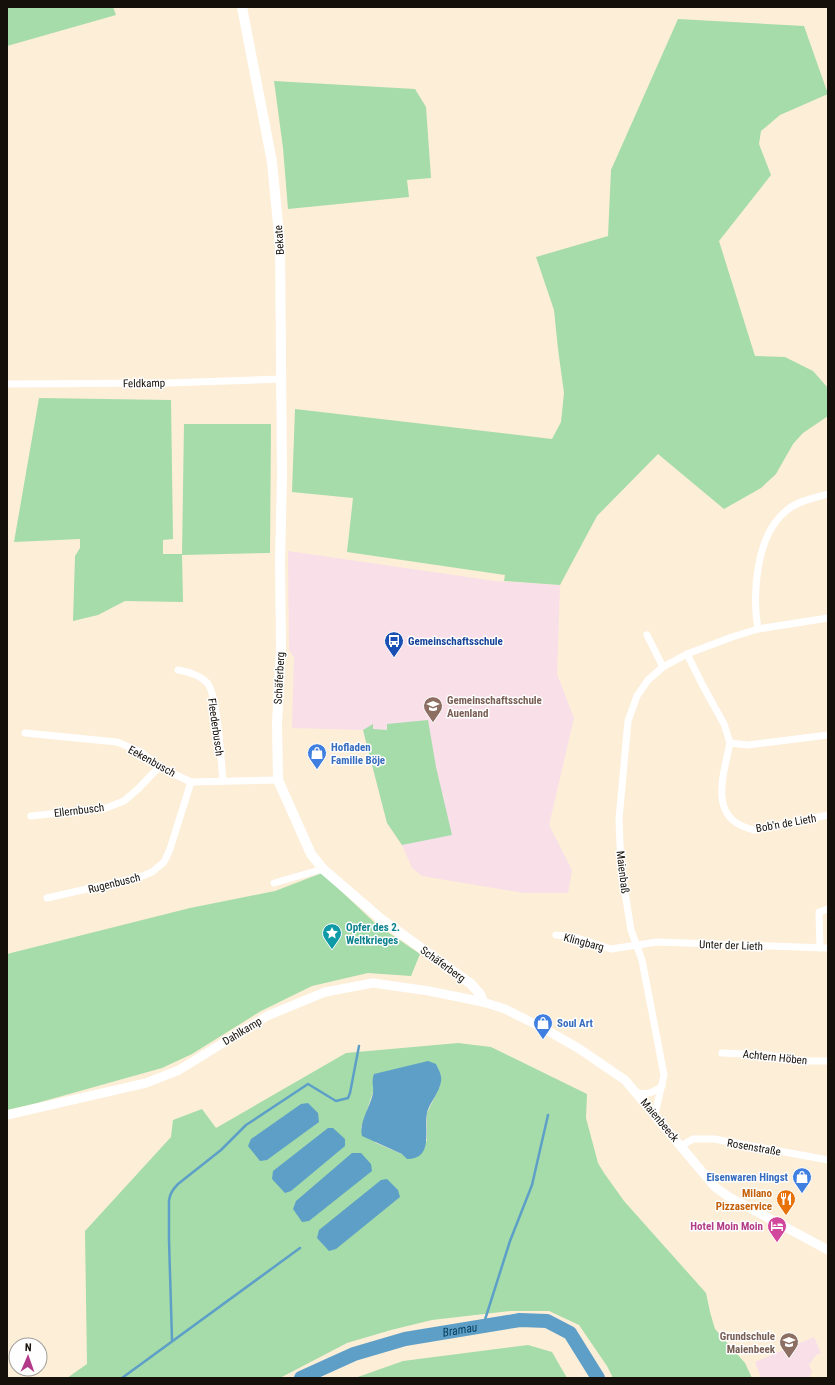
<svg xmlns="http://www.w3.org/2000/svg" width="835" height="1385" font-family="'Roboto Condensed',sans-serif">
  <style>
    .education { fill: #f8dfe8 }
    .green { fill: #a5dcaa; fill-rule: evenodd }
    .water { fill: #5e9fc8 }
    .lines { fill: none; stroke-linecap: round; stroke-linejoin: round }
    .stream { stroke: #5e9fc8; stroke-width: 2.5 }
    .river { stroke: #5e9fc8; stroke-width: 14 }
    .minor { stroke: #fff; stroke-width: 7 }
    .tertiary { stroke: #fff; stroke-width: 9 }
    .secondary { stroke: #fff; stroke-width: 10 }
    .labels { text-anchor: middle; stroke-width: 3; stroke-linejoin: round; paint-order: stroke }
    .street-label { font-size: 11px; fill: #151009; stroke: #fefefe }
    .transit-label { font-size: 11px; font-weight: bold; fill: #164399; stroke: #fefefe; text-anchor: start }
    .education-label { font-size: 11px; font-weight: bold; fill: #785e54; stroke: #fefefe; text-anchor: start }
    .shop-label { font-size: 11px; font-weight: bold; fill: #366cbe; stroke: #fefefe; text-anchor: start }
    .culture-label { font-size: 11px; font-weight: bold; fill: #0d838f; stroke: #fefefe; text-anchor: start }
    .food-label { font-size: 11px; font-weight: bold; fill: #c56008; stroke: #fefefe; text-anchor: end }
    .hotel-label { font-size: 11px; font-weight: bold; fill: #b23c85; stroke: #fefefe; text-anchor: end }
    .water-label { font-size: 12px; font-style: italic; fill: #053c59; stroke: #fefefe }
  </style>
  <rect width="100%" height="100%" fill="#fdeed8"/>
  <g class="education">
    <polygon points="288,551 495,581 560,585 557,674 574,718 549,825 572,870 568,893 524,893 422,876 412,868 402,845 387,823 363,730 292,728 294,657 289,650"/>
    <polygon points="814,1337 821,1353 816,1355 809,1365 812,1371 809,1378 761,1378 755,1362"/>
  </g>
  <g class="green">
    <polygon points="7,7 113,7 116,15 7,46"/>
    <polygon points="678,19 804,26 828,94 780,115 761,131 759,144 771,175 719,241 755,356 785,357 813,371 828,388 828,416 803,433 793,444 776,474 761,488 724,509 658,454 597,516 560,585 504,581 505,575 347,552 353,498 292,492 295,409 552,439 561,422 564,393 558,349 554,310 536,257 608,236 611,170"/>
    <polygon points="274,81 415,89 426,107 431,178 407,180 409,197 288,209 283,148"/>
    <polygon points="39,398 171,400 173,539 163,540 163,554 182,554 184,424 271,424 270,553 182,555 183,602 125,601 98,615 73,621 75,556 80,548 80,539 14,542"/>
    <polygon points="428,720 436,767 452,835 402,845 387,823 363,730 373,724 373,729 387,730 387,724"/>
    <polygon points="322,873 376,924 420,954 411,976 368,973 312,986 261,1011 192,1054 162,1068 37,1103 7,1110 7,954 190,908 275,891"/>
    <path d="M458,1043L491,1047L587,1094L586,1118L598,1163L604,1173L624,1201L706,1293L710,1312L715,1329L745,1363L752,1378H613L607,1366L579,1325L549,1311H511L432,1320L391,1330L347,1343L280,1378H67L87,1364L85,1231L171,1137L173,1120L202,1109L216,1128L346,1053ZM436,1064L441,1076L440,1086L427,1113V1141L402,1154L376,1143L361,1128L373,1092Z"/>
    <polygon points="528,1345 552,1352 567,1378 355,1378 403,1361"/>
  </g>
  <g class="water">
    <path d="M428,1061L436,1064C438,1068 440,1072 441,1076C443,1089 430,1101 427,1113C424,1130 434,1159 407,1159L402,1154L362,1136C359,1121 370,1108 373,1093C374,1086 371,1082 374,1074Z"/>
    <polygon points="308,1103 318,1113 319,1122 267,1160 260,1161 248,1146 251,1139 301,1104"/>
    <polygon points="328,1128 333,1128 345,1139 345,1146 291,1191 285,1193 272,1179 273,1171"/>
    <polygon points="352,1153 361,1153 371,1164 372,1171 309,1221 302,1222 293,1209 296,1201"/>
    <polygon points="387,1179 398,1190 400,1197 336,1249 329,1251 317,1238 319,1230 381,1180"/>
  </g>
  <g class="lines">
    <g class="stream">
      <polyline points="483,1326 510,1241 532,1185 548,1115"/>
      <path d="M172,1340L169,1240V1200C170,1193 173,1189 178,1184L221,1150L246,1125L308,1084L336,1101L348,1098L350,1093L359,1046"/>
      <polyline points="122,1378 300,1248"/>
    </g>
    <path class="river" id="s1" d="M301,1378L354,1354L405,1339L520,1320L547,1321L570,1333L598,1378"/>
    <g class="minor">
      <polyline points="7,384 167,383 281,379"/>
      <path d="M758,629C752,594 756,535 786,511C797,501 814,498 828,494"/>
      <polyline points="647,635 663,667"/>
      <polyline points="687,654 703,686 724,724 730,743"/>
      <path d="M178,670C189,672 201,675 208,684C218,698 221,761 223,781"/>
      <polyline points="25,733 117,742 141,752 159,767 191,782 278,780"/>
      <path d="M828,735L748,745L730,743C723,777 707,821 755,830L828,815"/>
      <polyline points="31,816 106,808 124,801 138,789 159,767"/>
      <polyline points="274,883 323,869"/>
      <polyline points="47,898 140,877 152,872 164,862 170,849 191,782"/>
      <polyline points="556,935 574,937 611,949 657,942 828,948"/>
      <polyline points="820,948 819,912 828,909"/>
      <polyline points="722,1053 767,1055 804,1061 828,1061"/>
      <path d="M638,1093C648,1095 654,1092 662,1086"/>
      <polyline points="655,1114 664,1075 642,960 631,930 621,868 619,819 628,721 637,696 648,680 663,667 687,654 732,637 758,629 828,618"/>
      <polyline points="681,1146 693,1139 714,1139 828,1160"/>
    </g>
    <polyline class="tertiary" points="7,1115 146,1083 179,1070 267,1016 325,992 373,983 429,991 483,1002 505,1009 543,1028 578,1048 625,1080 715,1187 729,1197 828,1250"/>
    <polyline class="secondary" points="242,7 272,162 280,245 282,476 280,561 281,648 277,723 278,780 311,854 323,869 381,919 471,984 480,994 483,1002"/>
  </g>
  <defs>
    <g id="bus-pin" transform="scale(1)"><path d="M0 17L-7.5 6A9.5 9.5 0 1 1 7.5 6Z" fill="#1a4fb4" stroke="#fefefe"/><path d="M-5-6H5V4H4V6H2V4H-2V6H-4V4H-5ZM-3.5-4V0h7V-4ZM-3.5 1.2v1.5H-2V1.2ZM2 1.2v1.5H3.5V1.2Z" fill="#fff"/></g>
    <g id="school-pin" transform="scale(1)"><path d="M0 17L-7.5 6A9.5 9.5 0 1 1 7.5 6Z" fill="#8d6e63" stroke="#fefefe"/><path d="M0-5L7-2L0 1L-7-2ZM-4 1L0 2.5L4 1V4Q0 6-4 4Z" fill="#fff"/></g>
    <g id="shop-pin" transform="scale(1)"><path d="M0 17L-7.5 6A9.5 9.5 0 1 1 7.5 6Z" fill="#3f7fe0" stroke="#fefefe"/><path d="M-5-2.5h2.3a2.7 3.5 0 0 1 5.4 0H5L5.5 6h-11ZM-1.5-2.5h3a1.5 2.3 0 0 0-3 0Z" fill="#fff"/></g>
    <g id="sight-pin" transform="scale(1)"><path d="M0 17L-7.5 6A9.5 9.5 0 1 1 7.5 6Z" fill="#0f9aa8" stroke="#fefefe"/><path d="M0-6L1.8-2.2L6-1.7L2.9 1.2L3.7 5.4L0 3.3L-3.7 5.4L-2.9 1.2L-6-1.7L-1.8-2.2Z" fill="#fff"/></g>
    <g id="restaurant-pin" transform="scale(1)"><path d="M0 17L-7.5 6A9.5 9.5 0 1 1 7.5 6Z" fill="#e8710a" stroke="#fefefe"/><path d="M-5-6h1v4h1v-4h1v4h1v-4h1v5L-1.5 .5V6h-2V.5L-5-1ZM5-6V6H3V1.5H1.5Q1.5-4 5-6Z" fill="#fff"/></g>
    <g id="hotel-pin" transform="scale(1)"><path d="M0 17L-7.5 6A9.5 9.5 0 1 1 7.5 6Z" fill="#d1479c" stroke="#fefefe"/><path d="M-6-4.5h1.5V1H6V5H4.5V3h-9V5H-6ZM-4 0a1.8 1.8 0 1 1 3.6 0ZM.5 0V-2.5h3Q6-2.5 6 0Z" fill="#fff"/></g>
  </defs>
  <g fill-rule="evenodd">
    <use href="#bus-pin" x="394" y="641"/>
    <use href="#school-pin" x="433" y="706"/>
    <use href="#shop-pin" x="317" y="753"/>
    <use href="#sight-pin" x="332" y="933"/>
    <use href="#shop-pin" x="543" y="1023"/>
    <use href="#shop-pin" x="802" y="1177"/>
    <use href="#restaurant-pin" x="786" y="1199"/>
    <use href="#hotel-pin" x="777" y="1226"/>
    <use href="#school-pin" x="789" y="1342"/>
  </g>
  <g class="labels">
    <g class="street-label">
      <text transform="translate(279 240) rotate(-94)" y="4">Bekate</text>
      <text transform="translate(144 383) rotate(-1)" y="4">Feldkamp</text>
      <text transform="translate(279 678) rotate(-87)" y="4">Schäferberg</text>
      <text transform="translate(216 727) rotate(82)" y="4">Fleederbusch</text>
      <text transform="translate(152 761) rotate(29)" y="4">Eekenbusch</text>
      <text transform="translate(79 810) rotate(-7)" y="4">Ellernbusch</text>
      <text transform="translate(786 823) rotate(-10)" y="4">Bob'n de Lieth</text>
      <text transform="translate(623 872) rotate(83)" y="4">Maienbaß</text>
      <text transform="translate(114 883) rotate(-14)" y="4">Rugenbusch</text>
      <text transform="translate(584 942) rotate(15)" y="4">Klingbarg</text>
      <text transform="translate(731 945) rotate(2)" y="4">Unter der Lieth</text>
      <text transform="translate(443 964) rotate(36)" y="4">Schäferberg</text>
      <text transform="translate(242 1031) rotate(-31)" y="4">Dahlkamp</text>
      <text transform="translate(775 1057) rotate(6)" y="4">Achtern Höben</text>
      <text transform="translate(660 1120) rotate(50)" y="4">Maienbeeck</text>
      <text transform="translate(754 1147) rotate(10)" y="4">Rosenstraße</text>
    </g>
    <g class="transit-label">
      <text x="408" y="645">Gemeinschaftsschule</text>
    </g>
    <g class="education-label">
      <text x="447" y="704">Gemeinschaftsschule<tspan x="447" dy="13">Auenland</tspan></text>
      <text x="775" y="1340" text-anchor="end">Grundschule<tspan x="775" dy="13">Maienbeek</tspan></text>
    </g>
    <g class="shop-label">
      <text x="331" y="751">Hofladen<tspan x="331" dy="13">Familie Böje</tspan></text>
      <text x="557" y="1027">Soul Art</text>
      <text x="788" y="1181" text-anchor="end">Eisenwaren Hingst</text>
    </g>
    <g class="culture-label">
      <text x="346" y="931">Opfer des 2.<tspan x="346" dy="13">Weltkrieges</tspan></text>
    </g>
    <g class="food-label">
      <text x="772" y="1197">Milano<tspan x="772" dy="13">Pizzaservice</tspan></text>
    </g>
    <g class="hotel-label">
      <text x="763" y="1230">Hotel Moin Moin</text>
    </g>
    <g class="water-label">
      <text dy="4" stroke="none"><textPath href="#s1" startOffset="167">Bramau</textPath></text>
    </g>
  </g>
  <rect width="835" height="1385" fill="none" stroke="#151009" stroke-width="16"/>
  <g transform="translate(28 1357) rotate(2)"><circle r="19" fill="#fefefe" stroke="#a19f9c"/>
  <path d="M0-3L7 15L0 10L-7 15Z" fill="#b43888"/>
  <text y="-6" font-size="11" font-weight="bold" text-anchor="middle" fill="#151009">N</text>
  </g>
</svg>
